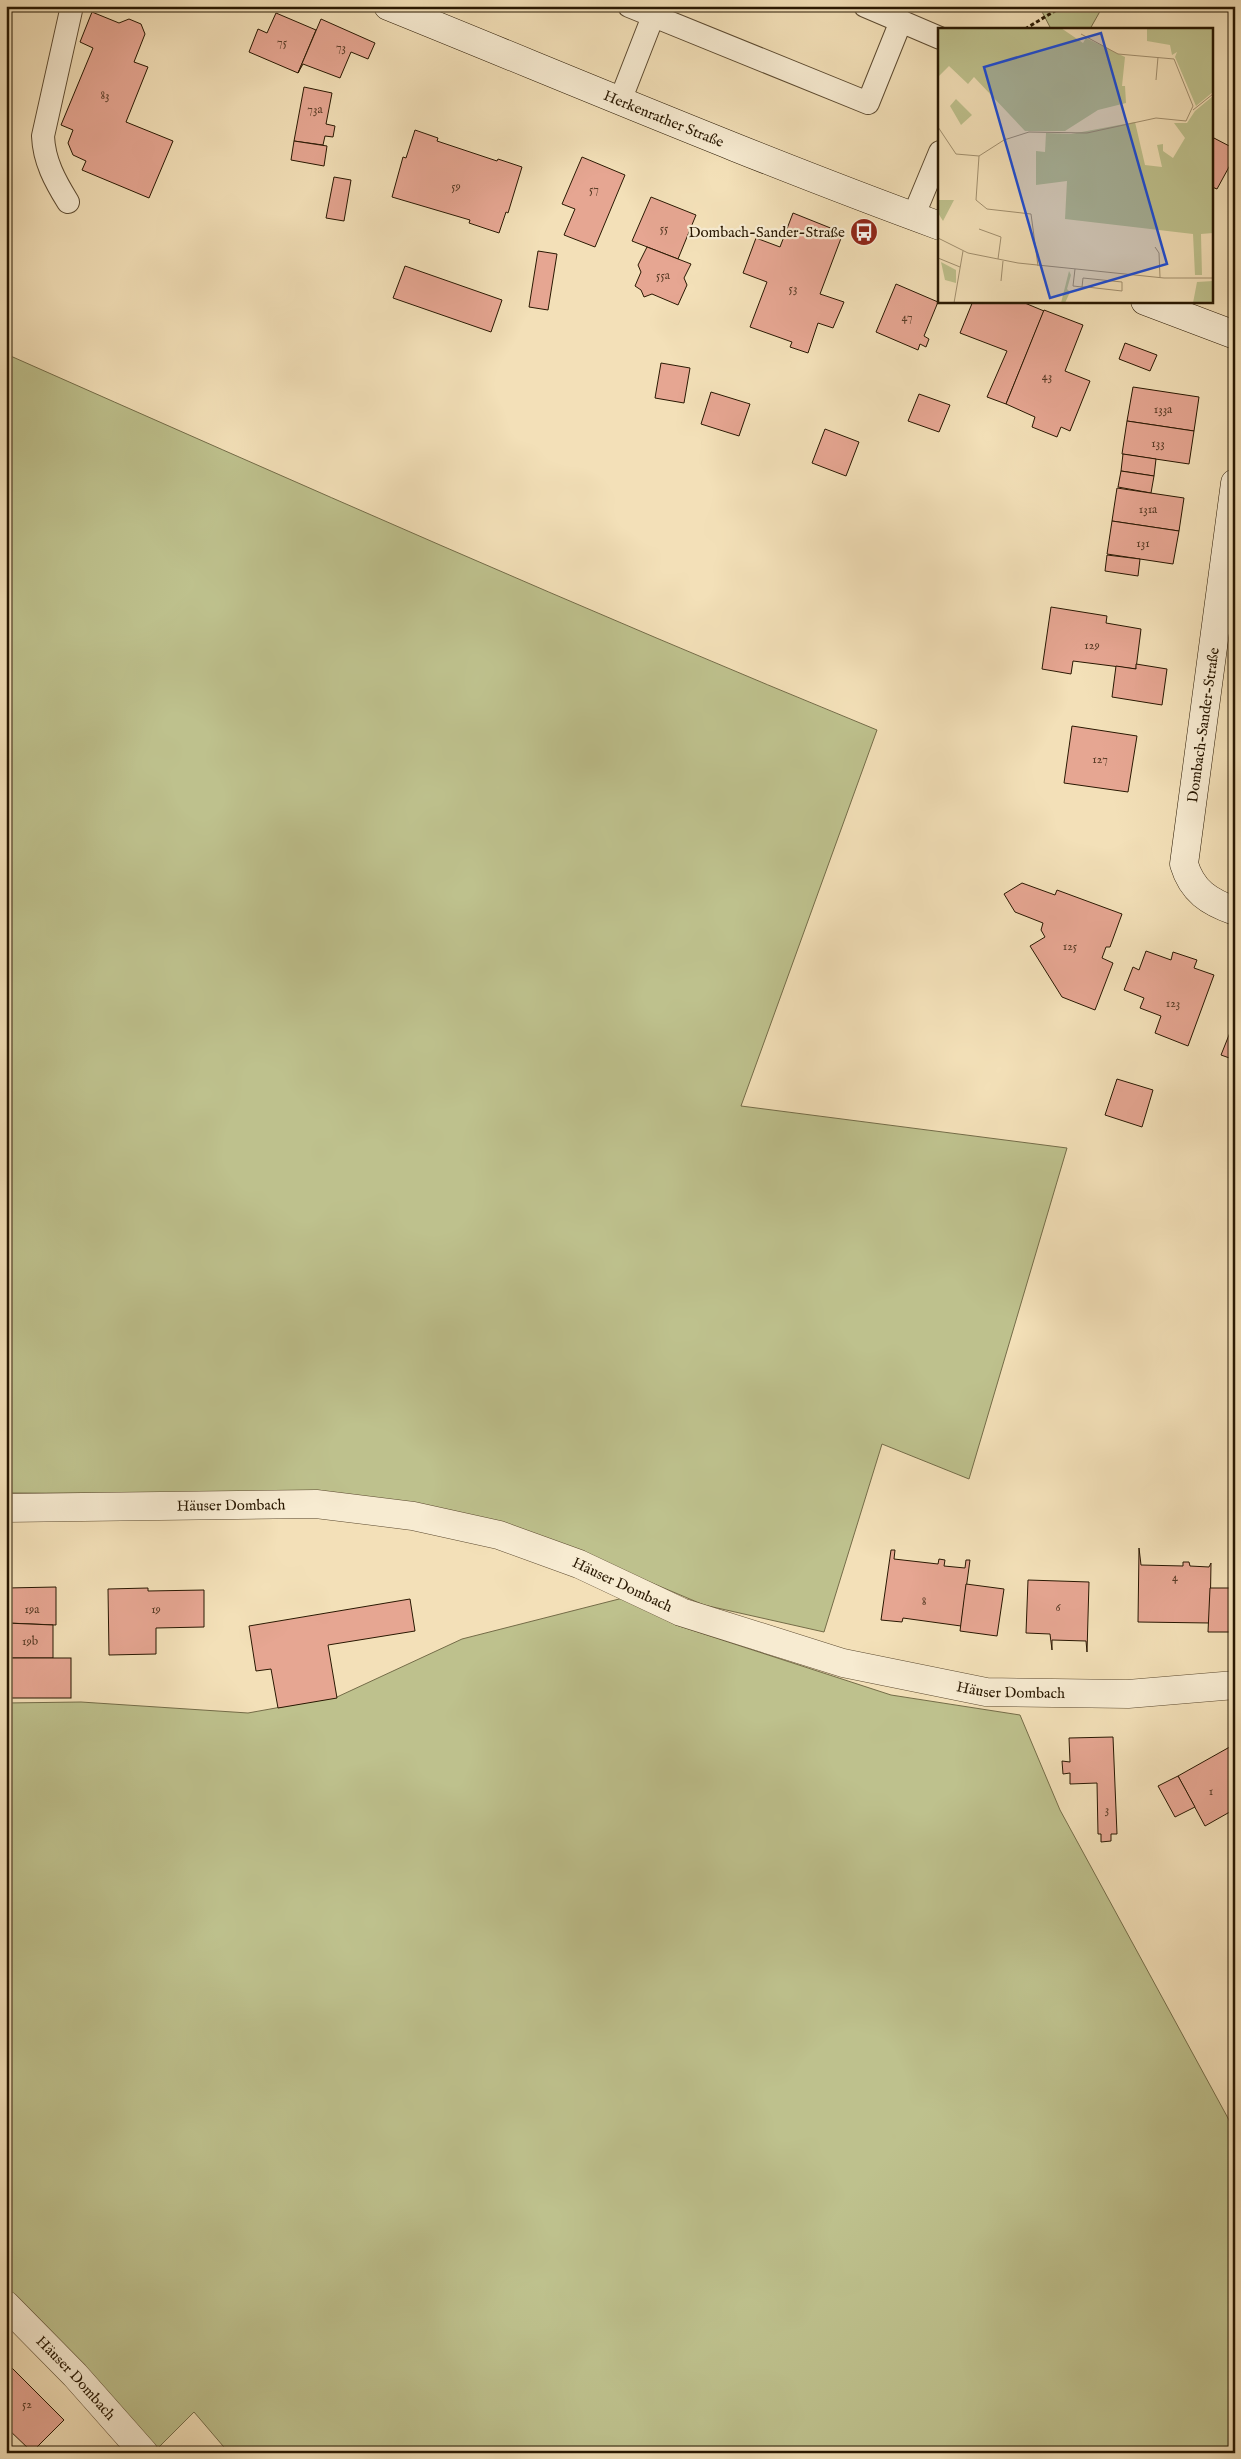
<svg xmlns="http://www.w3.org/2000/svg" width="1241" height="2459" font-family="'IM FELL English',serif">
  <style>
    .green { fill: #bec18d; stroke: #746c48 }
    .building { fill: #e6a692; stroke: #291802 }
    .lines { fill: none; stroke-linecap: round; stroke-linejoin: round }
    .lane-casing { stroke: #5c4a30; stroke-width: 24 }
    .street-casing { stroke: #5c4a30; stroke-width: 29 }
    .secondary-casing { stroke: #291802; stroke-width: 29 }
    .path { stroke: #291802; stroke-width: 3; stroke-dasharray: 4 2.5; stroke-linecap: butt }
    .lane { stroke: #f7ebd1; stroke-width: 22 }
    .street { stroke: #f7ebd1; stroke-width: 28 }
    .secondary { stroke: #f7ebd1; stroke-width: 28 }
    .labels { text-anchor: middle; stroke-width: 4.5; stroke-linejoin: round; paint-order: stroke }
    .number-label { font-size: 12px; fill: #583c26 }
    .street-label { font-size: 15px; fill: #291802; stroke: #f7ebd1 }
    .poi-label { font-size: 15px; fill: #291802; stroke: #f7ebd1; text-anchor: end }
    .inset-road { fill: none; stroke: #a2906f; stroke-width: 1 }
    .view { fill: #1d4ed8; fill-opacity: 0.15; stroke: #1d4ed8; stroke-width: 2.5 }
    .inset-edge { fill: none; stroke: #291802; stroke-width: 2.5 }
  </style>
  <rect width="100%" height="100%" fill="#f3e0b8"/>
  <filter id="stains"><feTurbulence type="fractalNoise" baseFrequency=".004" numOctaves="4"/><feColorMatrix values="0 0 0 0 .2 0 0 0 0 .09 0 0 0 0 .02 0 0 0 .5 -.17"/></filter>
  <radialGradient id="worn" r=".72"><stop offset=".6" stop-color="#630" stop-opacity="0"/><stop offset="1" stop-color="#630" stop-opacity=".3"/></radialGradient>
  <g class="green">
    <polygon points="1039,6 1103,6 1090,29 1051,29"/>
    <path d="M6,354C295,482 584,610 877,730L741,1106L1067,1148L969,1479L882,1444L824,1632L704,1605L581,1553L326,1494L6,1493Z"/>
    <polygon points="623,1598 676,1625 891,1695 1020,1715 1060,1810 1235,2131 1235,2453 229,2453 194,2412 158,2448 6,2289 6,1703 81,1702 248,1713 337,1697 462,1639"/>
  </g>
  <g class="building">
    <polygon points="92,12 119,23 129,19 141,24 145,34 134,62 148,67 126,122 173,141 149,198 82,170 86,161 73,155 68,143 73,130 61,125 93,48 80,42"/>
    <polygon points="276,13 316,30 298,73 249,52 258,29 267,33"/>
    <polygon points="321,19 375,43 368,59 351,52 340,78 303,64 298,73"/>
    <polygon points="304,87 332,93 326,124 335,126 333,137 325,136 323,145 294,141"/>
    <polygon points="415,130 438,138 437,141 497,161 498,159 522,167 508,213 506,212 499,233 469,223 470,220 392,197 403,157 406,158"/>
    <polygon points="1212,137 1235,149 1235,156 1217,189 1212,187"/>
    <polygon points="294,141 327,146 324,166 291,160"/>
    <polygon points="582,157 625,175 595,247 564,235 575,209 562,204"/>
    <polygon points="334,177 351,180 344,221 326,218"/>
    <polygon points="651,197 696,215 678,259 632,241"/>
    <polygon points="793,213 843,233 820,294 844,302 833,328 818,323 808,353 790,347 792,342 750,327 767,282 743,273 756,238 780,247"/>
    <polygon points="647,247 691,264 684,278 687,285 678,305 652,294 644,297 641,290 635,286 641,272 638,265"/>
    <polygon points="538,251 557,254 548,310 529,307"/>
    <polygon points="405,266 502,300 491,332 393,298"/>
    <polygon points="896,284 938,302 924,336 929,339 926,347 920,344 918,350 876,332"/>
    <polygon points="973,301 1020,301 1044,311 1006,404 987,397 1007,351 960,333"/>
    <polygon points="1044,310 1083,325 1065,371 1090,381 1070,431 1061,427 1057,437 1032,427 1035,417 1006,404"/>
    <polygon points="1125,343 1157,355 1150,371 1119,359"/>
    <polygon points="661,363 690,368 684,403 655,398"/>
    <polygon points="1133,387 1199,397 1194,431 1127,421"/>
    <polygon points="711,392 750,404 739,436 701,424"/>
    <polygon points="919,394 950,405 939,432 908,421"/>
    <polygon points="1127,421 1194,431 1189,464 1122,454"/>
    <polygon points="825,429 859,442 846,476 812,463"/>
    <polygon points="1123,454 1156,459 1154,476 1121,471"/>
    <polygon points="1121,471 1154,476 1151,493 1118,487"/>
    <polygon points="1117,488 1184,498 1179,531 1112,521"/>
    <polygon points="1112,521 1179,531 1173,564 1107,554"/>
    <polygon points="1107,555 1140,559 1138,576 1105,571"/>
    <polygon points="1051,607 1107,616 1106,623 1141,629 1136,669 1073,661 1071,674 1042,669"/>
    <polygon points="1136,664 1167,669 1162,705 1112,697 1116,666 1136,669"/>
    <polygon points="1072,726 1137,736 1128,792 1064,783"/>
    <polygon points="1022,883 1055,895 1057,890 1122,914 1110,947 1106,947 1102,958 1113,963 1095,1010 1062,997 1030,946 1045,937 1041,930 1043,923 1015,912 1004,894"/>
    <polygon points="1146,951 1171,960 1173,952 1197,960 1194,968 1214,975 1188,1046 1155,1033 1161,1016 1140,1008 1144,998 1124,990 1133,967 1139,970"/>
    <polygon points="1235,1020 1235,1060 1221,1055"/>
    <polygon points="1117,1079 1153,1090 1142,1127 1105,1115"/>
    <polygon points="1139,1548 1141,1565 1183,1566 1183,1562 1189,1562 1190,1566 1209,1567 1211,1563 1210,1623 1138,1622"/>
    <polygon points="891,1550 895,1550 894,1559 938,1564 939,1559 945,1560 944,1566 965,1568 966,1560 970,1560 961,1626 903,1618 902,1622 881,1620"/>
    <polygon points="1028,1580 1089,1582 1087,1652 1086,1641 1052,1640 1052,1650 1050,1634 1026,1633"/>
    <polygon points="966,1584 1004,1589 997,1636 960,1631"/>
    <polygon points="56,1587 56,1625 8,1623 7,1588"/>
    <polygon points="148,1588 148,1591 204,1590 204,1627 156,1628 156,1654 109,1655 108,1589"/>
    <polygon points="1210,1588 1235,1588 1235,1632 1208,1632"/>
    <polygon points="410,1599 415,1631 328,1645 337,1698 278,1708 271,1669 256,1671 249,1626"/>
    <polygon points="6,1623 53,1625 53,1658 6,1658"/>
    <rect x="6" y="1658" width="65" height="40"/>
    <polygon points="1113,1737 1117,1834 1111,1834 1111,1841 1101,1842 1101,1834 1098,1834 1097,1783 1070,1784 1070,1773 1063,1774 1062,1761 1070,1762 1069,1738"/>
    <polygon points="1235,1744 1235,1809 1205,1826 1178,1776"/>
    <polygon points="1178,1776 1195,1807 1175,1817 1158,1786"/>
    <polygon points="6,2362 64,2420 32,2452 6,2427"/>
  </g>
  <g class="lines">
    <g class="lane-casing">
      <g id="lane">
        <polyline points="629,6 868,103 901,21"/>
        <polyline points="865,6 940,38"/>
        <polyline points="620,101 657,6"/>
        <path d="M68,202C55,181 44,161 43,136L72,6"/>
        <polyline points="913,217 940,152"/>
      </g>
    </g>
    <g class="street-casing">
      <g id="street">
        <path id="s1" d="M6,1508L316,1504L413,1516L499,1535L579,1564L681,1612L843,1663L986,1692L1128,1694L1235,1685"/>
        <path id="s2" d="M6,2305L75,2375L144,2453"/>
      </g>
    </g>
    <g class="secondary-casing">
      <g id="secondary">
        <path id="s3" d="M388,6C571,80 754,158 940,226"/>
        <polyline points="1145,301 1235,335"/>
        <path d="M1235,483L1184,864C1192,891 1209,902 1235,911"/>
      </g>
    </g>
    <polyline class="path" points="1025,29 1063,6"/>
    <use href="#lane" class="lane"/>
    <use href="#street" class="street"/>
    <use href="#secondary" class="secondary"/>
  </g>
  <defs>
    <g id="bus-disc" transform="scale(1.4375)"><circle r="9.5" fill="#8f2418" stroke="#f7ebd1"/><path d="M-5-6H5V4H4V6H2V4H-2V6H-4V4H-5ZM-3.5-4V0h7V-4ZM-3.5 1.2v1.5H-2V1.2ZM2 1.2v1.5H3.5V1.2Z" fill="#fff"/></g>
  </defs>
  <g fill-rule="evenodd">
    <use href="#bus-disc" x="864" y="232"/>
  </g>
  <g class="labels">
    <g class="number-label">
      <text x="282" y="46">75</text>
      <text x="341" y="51">73</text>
      <text x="105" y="99">83</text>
      <text x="315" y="113">73a</text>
      <text x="456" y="190">59</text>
      <text x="594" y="193">57</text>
      <text x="664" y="232">55</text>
      <text x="663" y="279">55a</text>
      <text x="793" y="292">53</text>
      <text x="907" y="321">47</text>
      <text x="1047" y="380">43</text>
      <text x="1163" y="413">133a</text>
      <text x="1158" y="447">133</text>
      <text x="1148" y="513">131a</text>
      <text x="1143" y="547">131</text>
      <text x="1092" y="649">129</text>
      <text x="1100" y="763">127</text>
      <text x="1070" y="950">125</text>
      <text x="1173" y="1007">123</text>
      <text x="1175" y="1581">4</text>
      <text x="924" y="1605">8</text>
      <text x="1058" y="1611">6</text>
      <text x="32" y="1613">19a</text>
      <text x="156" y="1613">19</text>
      <text x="30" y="1645">19b</text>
      <text x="1211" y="1795">1</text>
      <text x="1107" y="1813">3</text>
      <text x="27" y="2408">52</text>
    </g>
    <g class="street-label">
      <text dy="5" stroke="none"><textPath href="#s3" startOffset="298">Herkenrather Straße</textPath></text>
      <text transform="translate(1203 725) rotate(-82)" y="5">Dombach-Sander-Straße</text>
      <text dy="5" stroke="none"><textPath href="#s1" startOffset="225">Häuser Dombach</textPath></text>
      <text dy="5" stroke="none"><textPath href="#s1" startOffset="629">Häuser Dombach</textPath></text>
      <text dy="5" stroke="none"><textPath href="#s1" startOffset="1034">Häuser Dombach</textPath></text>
      <text dy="5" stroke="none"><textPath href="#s2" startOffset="101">Häuser Dombach</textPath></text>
    </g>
    <g class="poi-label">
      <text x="845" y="237">Dombach-Sander-Straße</text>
    </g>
  </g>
  <g transform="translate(938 28)">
    <rect width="275" height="275" fill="#f3e0b8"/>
    <path d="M0,0H123L145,15L148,10L187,29L184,58H187L188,75L160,82L127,103H87L36,49L30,56L11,38L0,49ZM209,0H275V64L258,78L237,29L239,24L234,27L232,17L209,13ZM275,68V205L263,206L264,247H257L255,206L127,191L129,153L98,157V123L107,124L108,105L133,106L197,94L207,137L224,139L219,117L225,116V123L235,130L247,110L236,95H249L257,83ZM18,71L34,87L23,97L12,78ZM0,172H16L5,193L0,185ZM3,234L18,242V255L7,252ZM131,243L133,247L129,261L132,264L127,275H123ZM275,253V275H255L259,254Z" fill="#bec18d"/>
    <path class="inset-road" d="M218,52L220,29M255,82L275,66M0,99L18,126L41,128M41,128L66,112L91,104L149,105L218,90L248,93L255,78L236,31L180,26L143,6M41,128L38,172L49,181L93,186L100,238M41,201L63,209L60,231M0,210L30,225L80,235L226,250H275M217,219L221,225L222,249M0,230L22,239M137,241L135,258L144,259H149L184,263V254L145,250L144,259M63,253L65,233M16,275L25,223"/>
    <path class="view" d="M163,5L229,236L112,270L46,39Z"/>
    <rect width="275" height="275" class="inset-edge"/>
  </g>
  <rect width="1241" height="2459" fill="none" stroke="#f3e0b8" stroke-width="25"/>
  <rect x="8" y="8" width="1226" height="2444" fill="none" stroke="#291802" stroke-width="2.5"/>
  <rect x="12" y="12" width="1216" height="2434" fill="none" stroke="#291802"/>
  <rect width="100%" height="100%" filter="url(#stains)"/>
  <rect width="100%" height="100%" fill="url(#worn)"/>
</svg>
